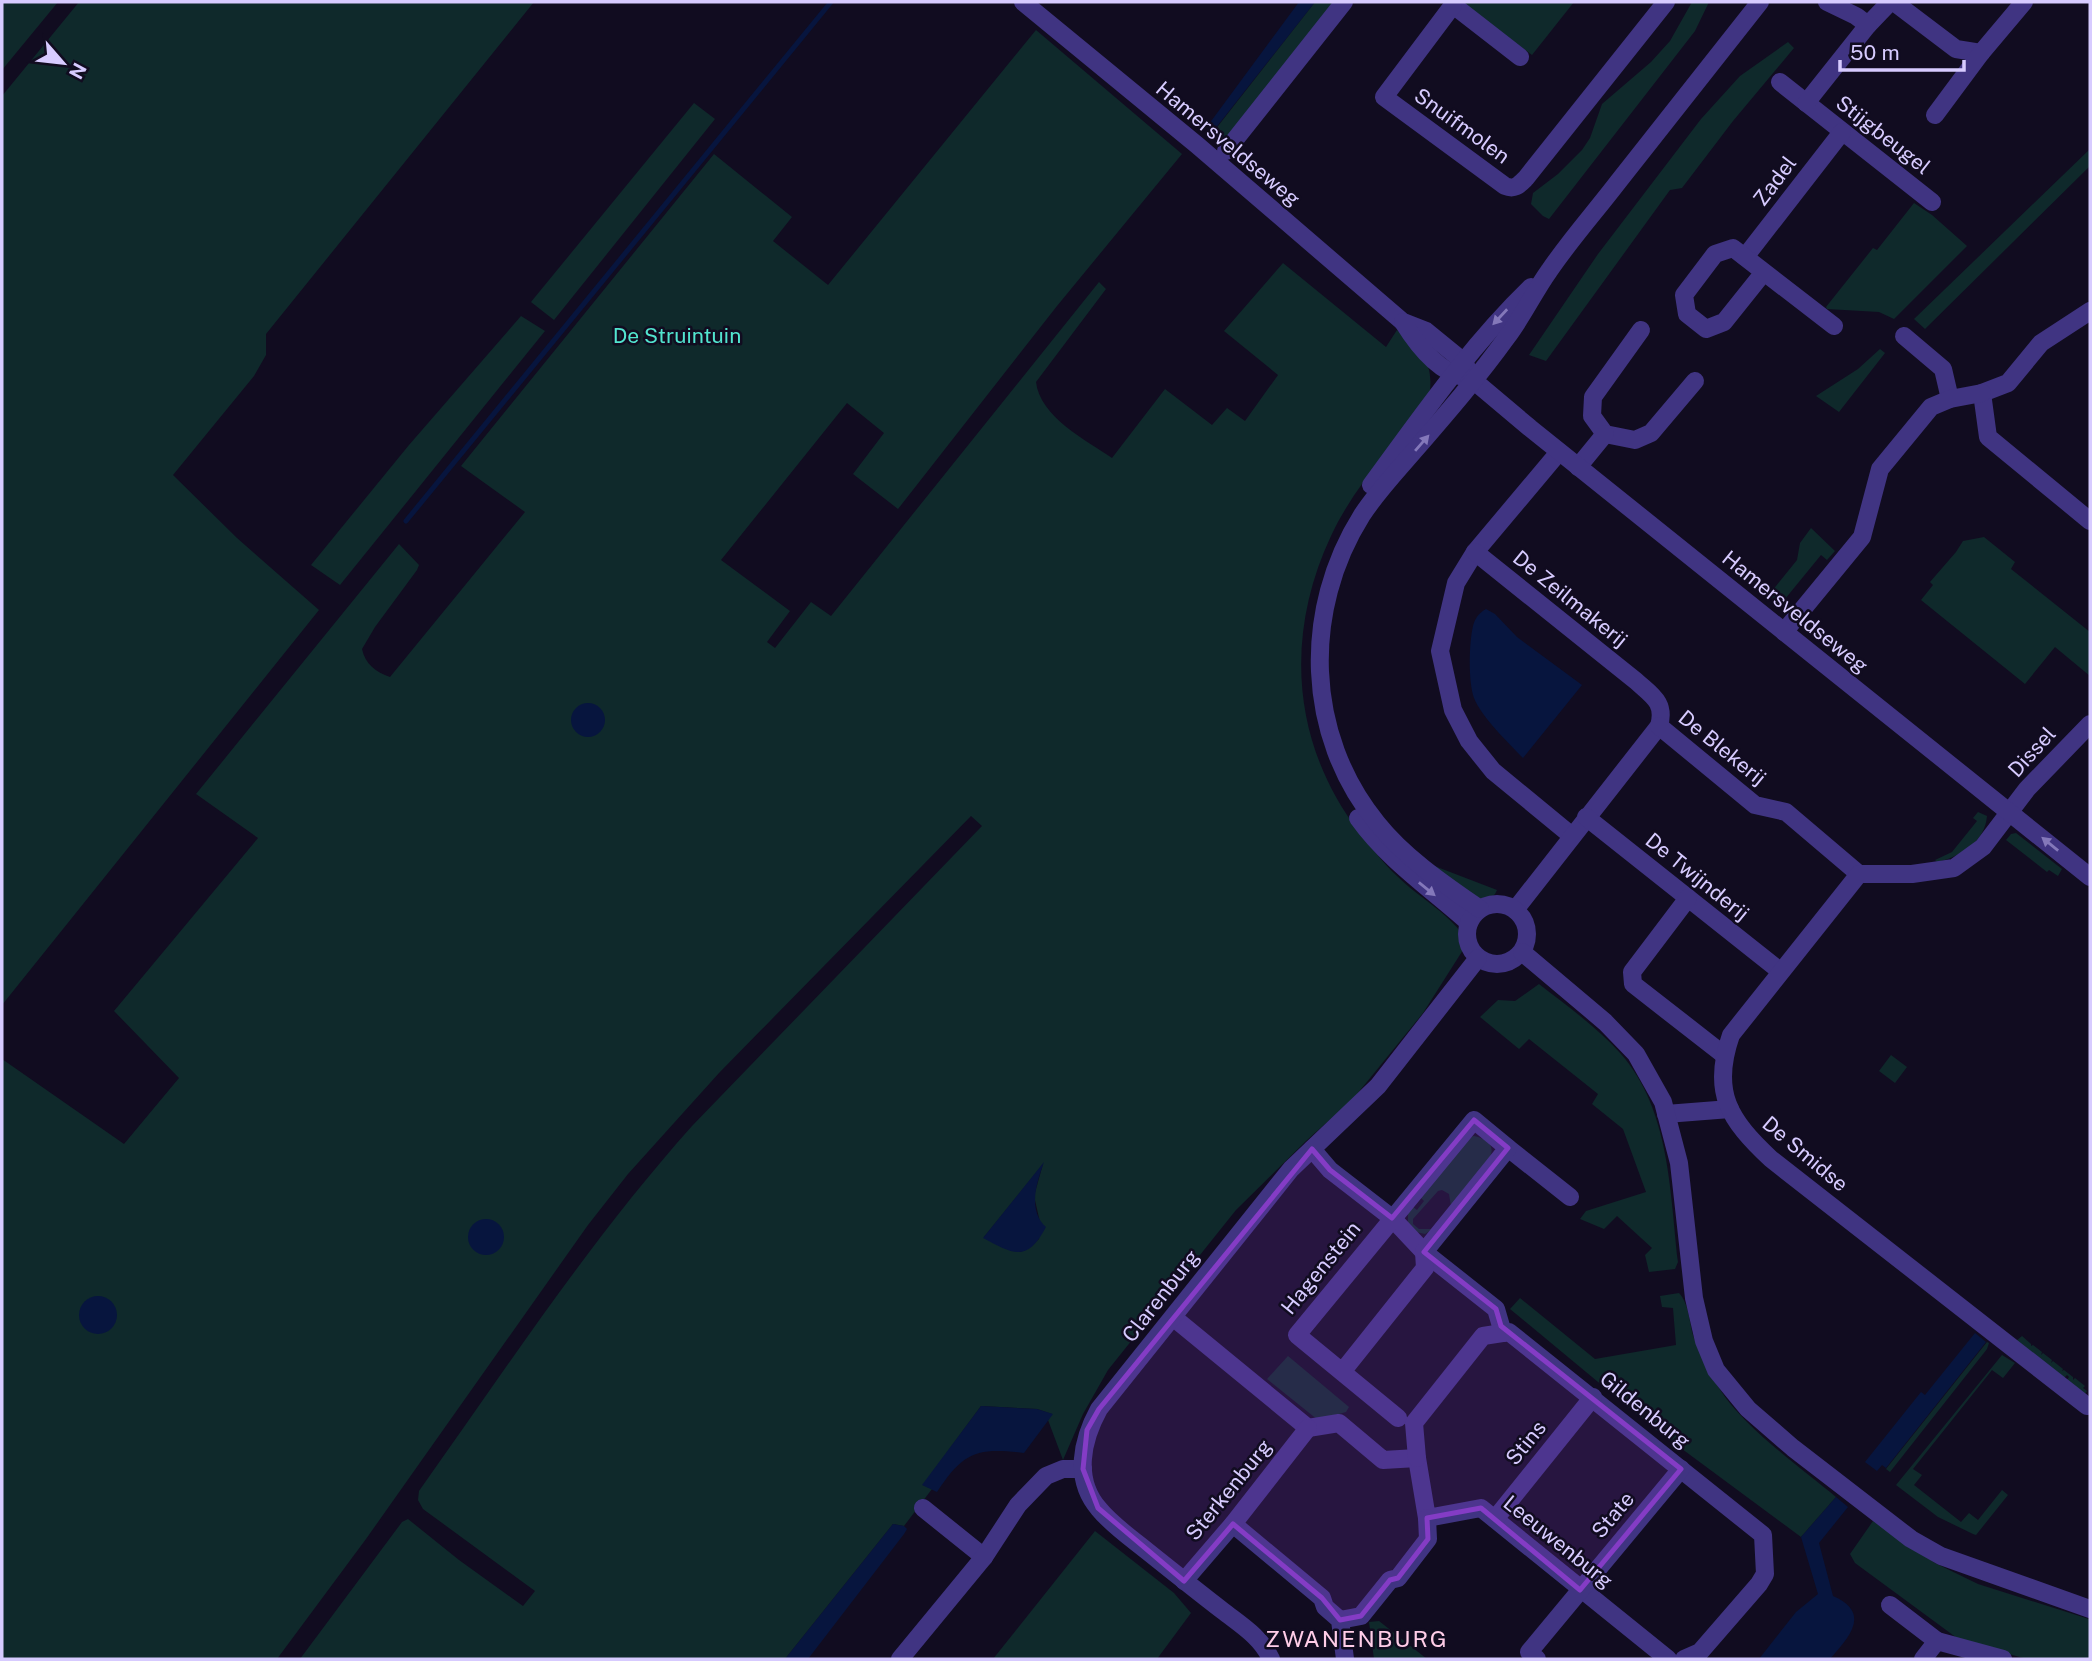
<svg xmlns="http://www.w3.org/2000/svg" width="2092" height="1661" font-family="'Public Sans',sans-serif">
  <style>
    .green { fill: #0f292b; fill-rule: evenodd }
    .water { fill: #07153e }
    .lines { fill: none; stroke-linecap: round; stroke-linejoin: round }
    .stream { stroke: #07153e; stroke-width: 5 }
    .minor { stroke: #403482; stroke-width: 18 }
    .tertiary { stroke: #403482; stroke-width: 18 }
    .oneway { fill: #8478ba }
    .marked { fill: #843cc5; fill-opacity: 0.2; stroke: #843cc5; stroke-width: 5; stroke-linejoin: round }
    .labels { text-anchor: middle; stroke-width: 5; stroke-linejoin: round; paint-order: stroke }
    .street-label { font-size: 21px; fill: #d7cbff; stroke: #110c20 }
    .park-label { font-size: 21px; fill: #52e4cf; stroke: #110c20 }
    .neighbourhood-label { font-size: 23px; letter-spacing: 2px; fill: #ffcde8; stroke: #110c20 }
  </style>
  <rect width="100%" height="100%" fill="#110c20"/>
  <g class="green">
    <polygon points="2,2 58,2 2,70"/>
    <polygon points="79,2 534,2 266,334 266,355 254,376 173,475 237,538 319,610 2,1005 2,96"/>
    <polygon points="1315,2 1337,2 1224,146 1211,135"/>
    <polygon points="1460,2 1574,2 1532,55"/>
    <polygon points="1692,2 1709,2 1695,31 1549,219 1543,216 1531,204 1533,193 1558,174 1582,150 1590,138 1602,104 1651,62 1670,41"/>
    <path d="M1036,30L1182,154L1057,306L898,509L853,474L884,433L847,403L721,560L790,611L767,642L775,648L811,602L831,616L1099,282L1106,289L1036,382C1040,417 1086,440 1112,458L1165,389L1212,425L1227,408L1245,421L1278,375L1224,331L1283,263L1386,347L1397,330C1422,353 1435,361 1429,398C1396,442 1354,486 1331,536C1284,636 1292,744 1359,832C1371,847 1383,863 1397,876C1418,897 1446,911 1464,936L1463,950L1423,1013L1353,1099L1307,1140L1236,1210L1108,1370L1083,1414L1063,1460L1048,1420L1052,1414L1037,1409L981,1406L923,1485L932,1489L904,1526L893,1524L785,1659H300L402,1522L408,1519L459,1560L523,1606L535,1591L423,1509L418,1500L419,1491C507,1367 591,1239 692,1126L982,826L971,816L719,1073L628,1174L588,1225L366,1539L277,1659H2V1059L124,1144L179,1078L114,1011L258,838L196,794L399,544L419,565L417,570L375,627L362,649C365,664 376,672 390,677L525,512L461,466L714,154L792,217L773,241L828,285ZM1043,1164L1034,1196L1040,1222L1039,1239L1029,1248L1020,1252L984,1237Z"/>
    <polygon points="1788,42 1794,48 1733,121 1682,188 1670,190 1546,361 1529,355 1598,254 1701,119 1740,76"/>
    <polygon points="694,103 715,119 554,320 531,302"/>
    <polygon points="2090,149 2090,166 1925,329 1914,319"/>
    <polygon points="1914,203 1932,215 1967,246 1894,319 1879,312 1827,309 1826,307 1873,248 1877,250"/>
    <polygon points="521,316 545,331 340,585 311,565 409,445"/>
    <polygon points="1880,349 1885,353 1839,412 1816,396 1858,369"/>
    <polygon points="1811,528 1835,551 1827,560 1821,555 1785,599 1795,608 1790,613 1768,596 1797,560 1800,543"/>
    <polygon points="1984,537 2015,562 2011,569 2090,632 2090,676 2055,647 2025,684 1921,600 1933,585 1930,582 1956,552 1963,541"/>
    <path d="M1978,812L1987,816C1985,842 1960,857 1937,862L1935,860L1952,852L1977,821L1973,818Z"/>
    <polygon points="2016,833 2062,869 2058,876 2049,870 2047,872 2006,840 2011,834"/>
    <polygon points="1424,862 1497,890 1495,894 1488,901 1475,899"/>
    <path d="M1539,984C1567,1006 1597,1027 1621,1054C1670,1110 1670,1192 1678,1262L1675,1269L1649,1272L1645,1255L1652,1248L1617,1216L1604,1229L1580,1219L1586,1211L1646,1192L1623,1129L1592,1104L1598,1094L1529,1039L1519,1049L1480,1017L1498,1000L1515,1001Z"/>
    <polygon points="1891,1055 1907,1067 1895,1083 1879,1071"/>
    <path d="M1474,1136C1485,1138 1496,1145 1490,1157L1451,1206L1449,1194L1442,1190L1438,1191L1413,1219V1224L1419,1229H1433L1425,1234L1416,1232L1408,1223V1213L1413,1207L1417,1210L1424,1201L1420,1197L1470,1137Z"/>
    <path d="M1679,1293C1690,1305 1689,1324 1694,1338C1702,1357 1710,1375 1721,1391C1744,1427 1802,1469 1836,1497L1801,1537L1651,1426L1510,1309L1520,1298L1595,1359L1676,1345L1673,1308L1662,1307L1660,1296Z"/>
    <polygon points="2022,1336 2031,1344 2031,1346 2033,1345 2042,1352 2041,1355 2043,1353 2052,1360 2051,1363 2053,1361 2063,1369 2062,1371 2064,1370 2073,1377 2073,1380 2075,1378 2085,1386 2083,1388 2087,1391 2084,1395 2066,1381 2069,1377 2067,1375 2063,1379 2016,1341"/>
    <polygon points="1987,1342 1989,1343 1987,1349 1890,1472 1886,1469"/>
    <polygon points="2002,1355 2015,1363 2003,1378 1992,1370 1913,1469 1922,1475 1914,1485 1961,1522 1969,1513 1978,1520 2002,1490 2008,1495 1976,1535 1973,1534 1938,1517 1896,1485"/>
    <polygon points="1288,1356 1349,1407 1346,1412 1318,1420 1267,1379"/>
    <polygon points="1873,1521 1935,1563 1978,1584 2089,1619 2090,1659 2027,1659 1961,1641 1855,1563 1850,1554"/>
    <polygon points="1095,1531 1174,1593 1191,1613 1157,1659 993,1659"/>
    <polygon points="1379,1621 1427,1659 1374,1659 1369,1622"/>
  </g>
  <g class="water">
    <polygon points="1299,2 1315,2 1215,129 1209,124"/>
    <path d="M1486,609L1495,614L1517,637L1582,685L1523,758C1508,742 1482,718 1474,698C1468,681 1469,643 1473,626C1475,618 1479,613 1486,609Z"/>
    <circle cx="588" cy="720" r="17"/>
    <path d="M1044,1162C1037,1182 1027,1210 1046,1227C1027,1263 1013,1254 983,1238Z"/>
    <circle cx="486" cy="1237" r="18"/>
    <circle cx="98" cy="1315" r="19"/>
    <polygon points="1975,1333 1986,1342 1886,1468 1882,1465 1877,1471 1865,1462 1921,1392 1925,1395"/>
    <path d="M981,1406L1037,1409L1053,1414L1024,1453C977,1447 963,1452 937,1492L922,1485Z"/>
    <path d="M1836,1497L1848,1507L1819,1543L1833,1596C1872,1613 1849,1637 1830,1659H1759L1796,1612L1818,1594L1801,1537Z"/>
    <polygon points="893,1524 904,1526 907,1529 904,1534 808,1659 785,1659"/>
  </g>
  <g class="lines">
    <polyline class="stream" points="406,521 831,2"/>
    <g class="minor">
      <polyline points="1455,2 1453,5 1520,57"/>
      <polyline points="1894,2 1956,49 1981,53"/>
      <path d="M1453,5L1384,97L1505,186C1515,190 1519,185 1526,178L1666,2"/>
      <polyline points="1868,25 1890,2"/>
      <polyline points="1780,82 1932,202"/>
      <polyline points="1806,103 1868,25 1856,16 1827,2"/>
      <polyline points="1935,115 1981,53 2024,2"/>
      <polyline points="1226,151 1344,2"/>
      <polyline points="1745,257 1842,132"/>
      <polyline points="1764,272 1724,322 1706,329 1687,314 1684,295 1715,254 1733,248 1834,326"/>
      <polyline points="2090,311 2041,343 2008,383 1982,393 1988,437 2090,521"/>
      <polyline points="1641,330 1593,397 1592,416 1605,434 1635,440 1651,433 1695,381"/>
      <polyline points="1904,336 1943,369 1950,399"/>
      <polyline points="1559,452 1475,552 1456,583 1440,651 1453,710 1469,741 1493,771 1572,836"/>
      <polyline points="1578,467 1605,434"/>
      <path d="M1475,552L1636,681C1651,695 1666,702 1659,726L1515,910"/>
      <polyline points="1784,632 1862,537 1880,469 1931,407 1950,399 1982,393"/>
      <polyline points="1659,726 1755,805 1786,812 1859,874"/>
      <polyline points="1586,817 1780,971"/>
      <polyline points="1688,898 1632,972 1633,984 1724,1055"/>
      <polyline points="1666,1114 1730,1109"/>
      <polyline points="1508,1148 1570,1197"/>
      <polyline points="1312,1149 1330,1170 1392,1218 1424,1252 1496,1309 1503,1333"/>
      <polyline points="1174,1318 1308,1428 1339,1423 1383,1460 1417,1458 1427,1518 1481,1508 1668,1659"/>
      <polyline points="1342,1372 1425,1268 1424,1252 1508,1148 1474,1120 1297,1335 1398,1418"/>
      <path d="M2087,1406L1771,1159C1729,1120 1711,1092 1731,1035L1859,874H1912L1954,868L1983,847L2027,789L2090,724"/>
      <polyline points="1417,1458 1414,1423 1483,1336 1509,1332 1763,1535 1765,1574 1759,1584 1700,1652 1684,1659"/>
      <polyline points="923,1508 984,1557"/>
      <polyline points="1495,1519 1593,1397"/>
      <polyline points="1233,1524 1322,1598 1325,1607 1340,1620 1345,1659"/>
      <polyline points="1184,1581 1233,1524 1308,1428"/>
      <polyline points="1890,1605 1937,1641"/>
      <polyline points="1340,1620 1361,1616 1390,1580 1398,1578 1428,1539 1427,1518"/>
      <polyline points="900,1659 984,1557 1018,1505 1046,1476 1063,1469 1083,1469"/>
      <polyline points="1537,1659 1529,1652 1681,1469"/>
      <polyline points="1923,1659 1937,1641 2003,1659"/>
    </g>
    <g class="tertiary">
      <polyline points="1023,2 1197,145 1403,322 1426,331 1464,362 1473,380 1530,428 2090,877"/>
      <path d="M1403,322C1416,343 1437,371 1463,377"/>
      <path d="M1371,485C1421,417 1470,346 1531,287"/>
      <path d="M1358,818C1388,860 1430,888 1469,923"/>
      <circle cx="1497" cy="934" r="30"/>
      <path d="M1480,909C1444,884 1405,858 1377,823C1305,735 1302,610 1362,515C1377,492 1397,471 1415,450C1447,413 1479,376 1507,337C1523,316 1534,292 1549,271C1570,240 1595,212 1618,182C1665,122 1712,62 1760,2"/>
      <polyline points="1522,952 1605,1022 1636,1054 1663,1102 1679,1163 1694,1298 1704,1341 1716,1370 1748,1409 1793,1448 1911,1539 1941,1556 2090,1609"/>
      <path d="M1271,1659C1261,1637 1241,1625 1223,1611C1197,1591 1172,1571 1147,1551C1131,1538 1112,1525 1099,1509C1073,1479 1082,1440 1099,1409L1291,1169L1378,1086L1478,958"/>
    </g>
  </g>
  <defs><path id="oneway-solid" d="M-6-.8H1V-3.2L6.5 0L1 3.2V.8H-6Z" transform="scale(1.75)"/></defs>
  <g class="oneway">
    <use href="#oneway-solid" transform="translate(1500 317) rotate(133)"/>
    <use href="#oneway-solid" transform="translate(1422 443) rotate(-49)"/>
    <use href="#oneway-solid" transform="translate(2050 844) rotate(-141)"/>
    <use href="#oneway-solid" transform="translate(1427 889) rotate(39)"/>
  </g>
  <path class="marked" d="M1474,1120L1508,1148L1424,1252L1496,1309L1501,1326L1681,1469L1580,1590L1481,1508L1427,1518L1428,1539L1398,1578L1390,1580L1361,1616L1340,1620L1322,1598L1233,1524L1184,1581L1098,1508L1083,1469L1087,1430L1099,1409L1312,1149L1330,1170L1392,1218Z"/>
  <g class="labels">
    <g class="street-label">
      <text transform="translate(1462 126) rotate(36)" y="7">Snuifmolen</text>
      <text transform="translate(1883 135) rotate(38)" y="7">Stijgbeugel</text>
      <text transform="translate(1228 144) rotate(40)" y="7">Hamersveldseweg</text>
      <text transform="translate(1775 181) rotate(-53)" y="7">Zadel</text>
      <text transform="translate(1570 599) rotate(39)" y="7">De Zeilmakerij</text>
      <text transform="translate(1795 612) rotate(39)" y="7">Hamersveldseweg</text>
      <text transform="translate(1722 748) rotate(39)" y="7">De Blekerij</text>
      <text transform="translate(2032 752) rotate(-48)" y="7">Dissel</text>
      <text transform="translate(1697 877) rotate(39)" y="7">De Twijnderij</text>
      <text transform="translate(1805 1154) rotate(40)" y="7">De Smidse</text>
      <text transform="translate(1321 1268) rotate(-51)" y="7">Hagenstein</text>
      <text transform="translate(1161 1296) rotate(-52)" y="7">Clarenburg</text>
      <text transform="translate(1645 1410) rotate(39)" y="7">Gildenburg</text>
      <text transform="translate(1526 1443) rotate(-51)" y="7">Stins</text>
      <text transform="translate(1229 1490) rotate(-51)" y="7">Sterkenburg</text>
      <text transform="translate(1613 1515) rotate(-50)" y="7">State</text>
      <text transform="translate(1558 1542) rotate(39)" y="7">Leeuwenburg</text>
    </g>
    <g class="park-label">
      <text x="677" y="343">De Struintuin</text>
    </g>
    <g class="neighbourhood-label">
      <text x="1357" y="1647">ZWANENBURG</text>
    </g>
  </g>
  <rect width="2092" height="1661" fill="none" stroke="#d7cbff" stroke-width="7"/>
  <g transform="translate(63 63) rotate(118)" stroke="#110c20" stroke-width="5" paint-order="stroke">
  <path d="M0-5L12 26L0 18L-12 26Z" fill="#d7cbff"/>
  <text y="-10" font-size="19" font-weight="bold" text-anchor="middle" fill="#d7cbff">N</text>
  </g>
  <path d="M1840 60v10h124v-10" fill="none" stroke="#d7cbff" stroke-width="3.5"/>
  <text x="1850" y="60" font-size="21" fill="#d7cbff" stroke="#110c20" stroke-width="5" paint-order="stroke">50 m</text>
</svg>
